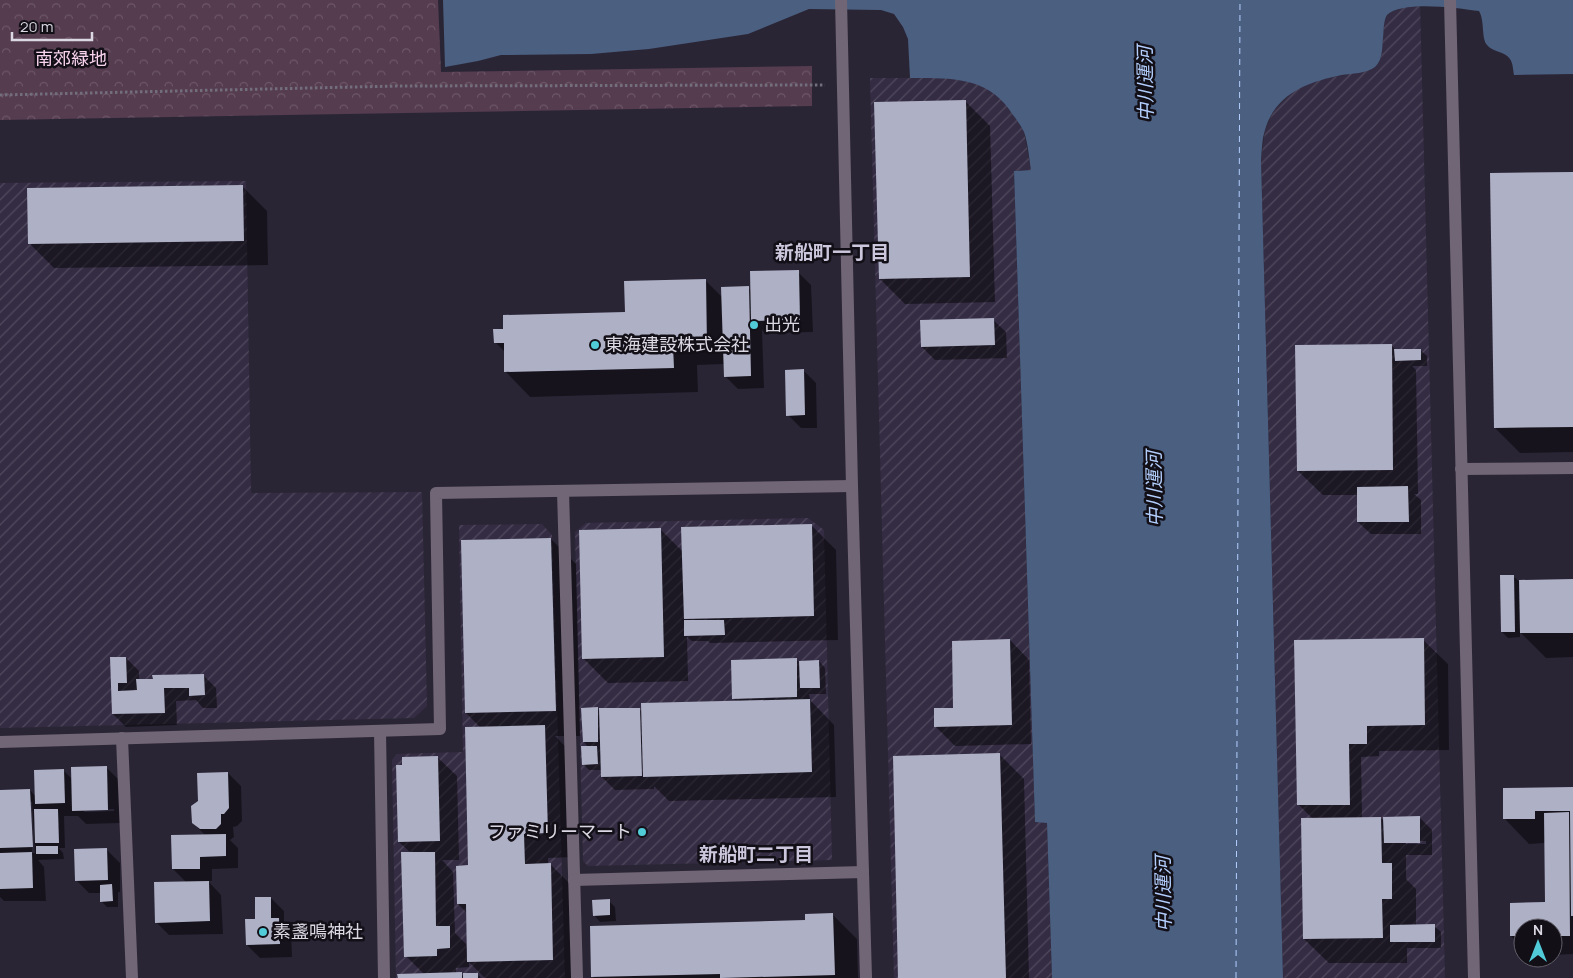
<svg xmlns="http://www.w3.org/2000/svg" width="1573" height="978" font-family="Manrope,'Noto Sans JP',sans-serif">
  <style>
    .industrial { fill: url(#industrial-furrows) }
    .forest { fill: url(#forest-crowns) }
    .water { fill: #4b5f81 }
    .shadow { fill: #0007; fill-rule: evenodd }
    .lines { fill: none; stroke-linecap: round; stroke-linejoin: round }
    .ferry { stroke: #b4cffe; stroke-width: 1; stroke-dasharray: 6 5; stroke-linecap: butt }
    .building { fill: #aeb0c6 }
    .path { stroke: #736e7c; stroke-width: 3; stroke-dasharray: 2.5 2.5; stroke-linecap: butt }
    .minor { stroke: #716675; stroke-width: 12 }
    .poi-dot { fill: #52cbd9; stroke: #120f17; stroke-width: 2 }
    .labels { text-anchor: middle; stroke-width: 5; stroke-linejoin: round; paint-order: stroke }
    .park-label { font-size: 18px; fill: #f9d4ee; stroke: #120f17 }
    .poi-label { font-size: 18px; fill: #dbd8e3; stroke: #120f17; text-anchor: start }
    .water-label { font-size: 19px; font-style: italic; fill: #b4cffe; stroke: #120f17 }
    .neighbourhood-label { font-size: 19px; font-weight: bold; fill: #cdc7dd; stroke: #120f17 }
  </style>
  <defs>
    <pattern id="industrial-furrows" width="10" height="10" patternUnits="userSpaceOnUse" patternTransform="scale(1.25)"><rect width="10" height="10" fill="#342c43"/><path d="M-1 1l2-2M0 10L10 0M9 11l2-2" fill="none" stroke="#514a5e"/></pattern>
    <pattern id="forest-crowns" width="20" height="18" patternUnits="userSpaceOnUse" patternTransform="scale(1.25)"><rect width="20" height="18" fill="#553c4f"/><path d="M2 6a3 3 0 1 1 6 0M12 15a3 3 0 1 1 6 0" fill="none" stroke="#6d5768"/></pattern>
  </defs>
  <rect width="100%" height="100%" fill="#2a2535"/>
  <g class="industrial">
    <polygon points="1420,3 1445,978 1283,978 1261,160 1265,130 1274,110 1294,90 1317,80 1362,72 1381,57 1384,23 1388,15 1395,9 1405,5"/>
    <polygon points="870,78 952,78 977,84 993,91 1009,107 1024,132 1031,170 1014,171 1035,822 1047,822 1052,978 894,978"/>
    <polygon points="246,181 251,493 422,492 427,706 414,718 0,728 0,183"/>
    <polygon points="808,518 824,530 832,860 588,866 583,861 575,532 586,523"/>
    <polygon points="542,524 552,535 565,978 396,978 392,760 397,754 463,752 459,525"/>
  </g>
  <polygon class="forest" points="0,0 438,0 441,72 812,66 812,106 0,120"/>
  <path class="water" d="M443,0H1573V74L1514,75C1513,70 1513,63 1510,59C1505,51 1492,52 1487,45C1481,38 1485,21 1479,11C1458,8 1402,0 1387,15C1383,22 1384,31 1383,38C1382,47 1383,60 1375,67C1367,73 1351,74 1342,75C1308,82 1276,93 1265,130C1262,139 1262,150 1261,160L1283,978H1052L1047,823L1035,822L1014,171L1031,170C1029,158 1028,143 1024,132C1021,126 1017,120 1013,115C989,76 951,78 910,78L908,39L903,27L894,14L881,10L809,9L748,34L649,49L591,54L501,55L478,61L445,67Z"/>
  <g class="shadow">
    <polygon points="965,101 990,126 995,302 905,304 880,279"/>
    <polygon points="1573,173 1573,452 1520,453 1495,428"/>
    <polygon points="242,186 267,211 268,265 54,268 29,243"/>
    <polygon points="798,272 811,285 813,332 765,333 762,330 764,388 738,389 725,376 724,364 697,365 698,392 530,397 506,372 505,352 495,342 628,313 705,280 723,298 748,287 751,291"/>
    <polygon points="993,320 1006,332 1007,358 935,360 922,347"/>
    <polygon points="1391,345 1396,350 1420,350 1427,356 1427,366 1412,366 1416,370 1418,494 1414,494 1421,500 1421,534 1371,534 1358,522 1358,495 1323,495 1298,471"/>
    <polygon points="803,370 816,383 817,428 801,428 788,415"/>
    <polygon points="811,525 836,550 838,640 710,643 708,641 692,641 687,637 688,681 608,683 583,658 660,529 683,552"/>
    <polygon points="551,539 576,564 580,736 555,736 570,751 573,857 548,858 548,864 550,864 575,889 577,978 485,978 469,962 469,967 456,968 456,974 461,973 465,977 477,974 481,978 399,978 424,974 406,956 411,853 399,842 437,757 457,776 459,860 442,860 453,872 455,933 468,946 467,913 458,904 470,867 481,728 466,713"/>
    <polygon points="1513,576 1521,583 1573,581 1573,657 1546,658 1520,632 1520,637 1508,638 1502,632"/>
    <polygon points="1010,640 1029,660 1031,744 955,746 936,727 955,709"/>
    <path d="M1423,640L1448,664L1449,750L1379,751V756L1361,757L1362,819L1381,818L1385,822L1419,817L1432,830V855H1406V879L1416,889V926H1434L1441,932V948H1407V963H1329L1304,939L1313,819L1298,804ZM1406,841H1426V844H1406Z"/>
    <polygon points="112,658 126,658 139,671 139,680 203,675 216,688 217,708 203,708 196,700 176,701 177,725 126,727 113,714"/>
    <polygon points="796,660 799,662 819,661 825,668 826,694 809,694 810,700 834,725 836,797 669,801 654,786 654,789 615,790 602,777 602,770 589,770 583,764 589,748 584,742 597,708 600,712 639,709 643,712 737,702 733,698"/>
    <polygon points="999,754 1024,779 1029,978 900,978"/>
    <path d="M106,767L119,780L120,823L86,824L78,816H64L65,848H59L63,853L64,859L38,860L44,867L46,901H4L0,897V791L30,790L36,797L64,771L72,779ZM30,802H32L35,853H32ZM114,809V811L84,812V810Z"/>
    <polygon points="228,773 241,786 242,821 237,826 233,827 234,837 230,840 238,848 238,868 212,869 212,881 208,881 221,895 223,934 169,935 156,922 187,883 173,869 206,836 193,823"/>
    <polygon points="1573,788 1573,954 1553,955 1553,928 1523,928 1523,948 1511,936 1546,904 1545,843 1529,844 1505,819"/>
    <polygon points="107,850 120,863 120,892 118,892 118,907 107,907 101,901 101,893 89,893 76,880"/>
    <polygon points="271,898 284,911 284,924 291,932 292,957 260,958 247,945 257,920"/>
    <polygon points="609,901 615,907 616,921 600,922 594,915"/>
    <polygon points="832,914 857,939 858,978 594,978 593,977"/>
  </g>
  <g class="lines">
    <polyline class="ferry" points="1236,978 1240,0"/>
  </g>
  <g class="building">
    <polygon points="966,100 970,277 879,279 874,102"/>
    <polygon points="1573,172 1573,427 1494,428 1490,173"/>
    <polygon points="243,185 244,241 28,244 27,188"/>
    <polygon points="799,270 800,320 751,321 750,271"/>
    <polygon points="706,279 707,346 673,346 674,368 504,372 504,343 494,343 493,329 503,329 503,315 625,312 624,281"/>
    <polygon points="749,286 751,376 724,377 721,287"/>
    <polygon points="994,318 995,345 921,347 920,320"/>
    <polygon points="1392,344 1393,470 1297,471 1295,345"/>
    <polygon points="1394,349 1421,349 1421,360 1395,361"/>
    <polygon points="804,369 805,415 786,416 785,370"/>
    <polygon points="1408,486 1409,522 1357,522 1357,487"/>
    <polygon points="812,524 814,616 684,619 681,527"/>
    <polygon points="661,528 664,657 582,659 579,530"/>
    <polygon points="551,538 556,711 465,713 461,540"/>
    <polygon points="1500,575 1514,575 1515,632 1501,632"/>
    <polygon points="1573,579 1573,633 1520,633 1519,580"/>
    <polygon points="684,620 724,620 725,635 684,636"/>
    <polygon points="1424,638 1425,725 1367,726 1367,744 1349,744 1350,805 1297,805 1294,640"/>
    <polygon points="1010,639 1012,725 934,727 934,708 953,708 952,641"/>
    <polygon points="110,657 126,657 127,683 118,683 118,691 137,690 136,679 153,679 152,675 204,674 205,695 189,696 189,688 164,688 165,713 112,714"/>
    <polygon points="797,658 797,697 732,699 731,660"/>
    <polygon points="819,660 820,688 800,688 799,661"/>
    <polygon points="810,699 812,772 643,777 641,703"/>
    <polygon points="598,707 598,742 583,742 581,708"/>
    <polygon points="599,708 640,708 642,776 601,777"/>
    <polygon points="545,725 548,833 524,834 525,864 551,863 553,960 467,962 466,904 457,904 456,866 468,865 465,727"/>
    <polygon points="581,746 597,746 598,764 582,765"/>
    <polygon points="1000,753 1006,978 898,978 893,756"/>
    <polygon points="438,756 440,841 398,842 396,765 402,765 402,757"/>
    <polygon points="107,766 108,810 72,811 71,767"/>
    <polygon points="64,769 65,803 35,804 34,770"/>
    <polygon points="228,772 229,808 224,814 221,814 221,824 216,829 200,829 192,823 191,806 198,801 197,773"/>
    <polygon points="1573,787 1573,916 1571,916 1570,811 1535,811 1535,819 1503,819 1503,788"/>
    <polygon points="30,789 33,847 0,848 0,790"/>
    <polygon points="34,809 58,809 59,843 35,843"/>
    <polygon points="1569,812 1570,936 1553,936 1553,928 1523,928 1523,936 1510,936 1510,903 1545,902 1544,813"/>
    <polygon points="1420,816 1420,843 1384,843 1383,817"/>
    <polygon points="1381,817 1382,863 1392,863 1392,899 1382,899 1383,938 1303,939 1301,818"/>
    <polygon points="226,834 226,856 200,857 200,869 172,869 171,835"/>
    <rect x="36" y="846" width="22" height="8"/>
    <polygon points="107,848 108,880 75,881 74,849"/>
    <polygon points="32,852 33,888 0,889 0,853"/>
    <polygon points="401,852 435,852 436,926 450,926 450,948 437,949 437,956 404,957"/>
    <polygon points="209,881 210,921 155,923 154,882"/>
    <polygon points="112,884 113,901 100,902 100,885"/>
    <polygon points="255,897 271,897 271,918 279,918 280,944 246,945 245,919 255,919"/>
    <polygon points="610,899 610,915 593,916 592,900"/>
    <polygon points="833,913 835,975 720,978 720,974 591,977 590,926 805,920 805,914"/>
    <polygon points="1435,924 1435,942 1390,942 1390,925"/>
    <polygon points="462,972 462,978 398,978 397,974"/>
    <rect x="463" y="973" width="15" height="5"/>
  </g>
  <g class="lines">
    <polyline class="path" points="0,95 398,86 825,85"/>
    <g class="minor">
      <polyline points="841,0 852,486 866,978"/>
      <polyline points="1450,0 1474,978"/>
      <polyline points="1461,469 1573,468"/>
      <polyline points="563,491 577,978"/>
      <polyline points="380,731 384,978"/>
      <polyline points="122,738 132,978"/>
      <polyline points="0,742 440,729 436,493 852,486"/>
      <polyline points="574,880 863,872"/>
    </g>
  </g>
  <g class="poi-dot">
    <circle cx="754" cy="325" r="5"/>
    <circle cx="595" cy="345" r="5"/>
    <circle cx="642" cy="832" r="5"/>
    <circle cx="263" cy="932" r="5"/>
  </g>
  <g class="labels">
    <g class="park-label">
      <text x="71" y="65">南郊緑地</text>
    </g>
    <g class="poi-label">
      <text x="764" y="331">出光</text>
      <text x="605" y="351">東海建設株式会社</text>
      <text x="632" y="838" text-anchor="end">ファミリーマート</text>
      <text x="273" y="938">素盞鳴神社</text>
    </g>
    <g class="water-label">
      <text transform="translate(1145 84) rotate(-91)" y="7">中川運河</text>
      <text transform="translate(1154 489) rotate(-91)" y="7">中川運河</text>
      <text transform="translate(1163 894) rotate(-91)" y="7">中川運河</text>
    </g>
    <g class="neighbourhood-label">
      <text x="832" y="259">新船町一丁目</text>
      <text x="756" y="861">新船町二丁目</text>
    </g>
  </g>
  <g transform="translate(1538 943)"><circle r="24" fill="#120f17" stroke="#625f69"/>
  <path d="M0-4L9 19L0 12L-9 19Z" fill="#52cbd9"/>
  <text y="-8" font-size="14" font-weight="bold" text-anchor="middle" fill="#dbd8e3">N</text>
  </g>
  <path d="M12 32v8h80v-8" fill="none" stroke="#dbd8e3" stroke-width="2.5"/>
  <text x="20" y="32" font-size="15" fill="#dbd8e3" stroke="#120f17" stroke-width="4" paint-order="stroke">20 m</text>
</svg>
